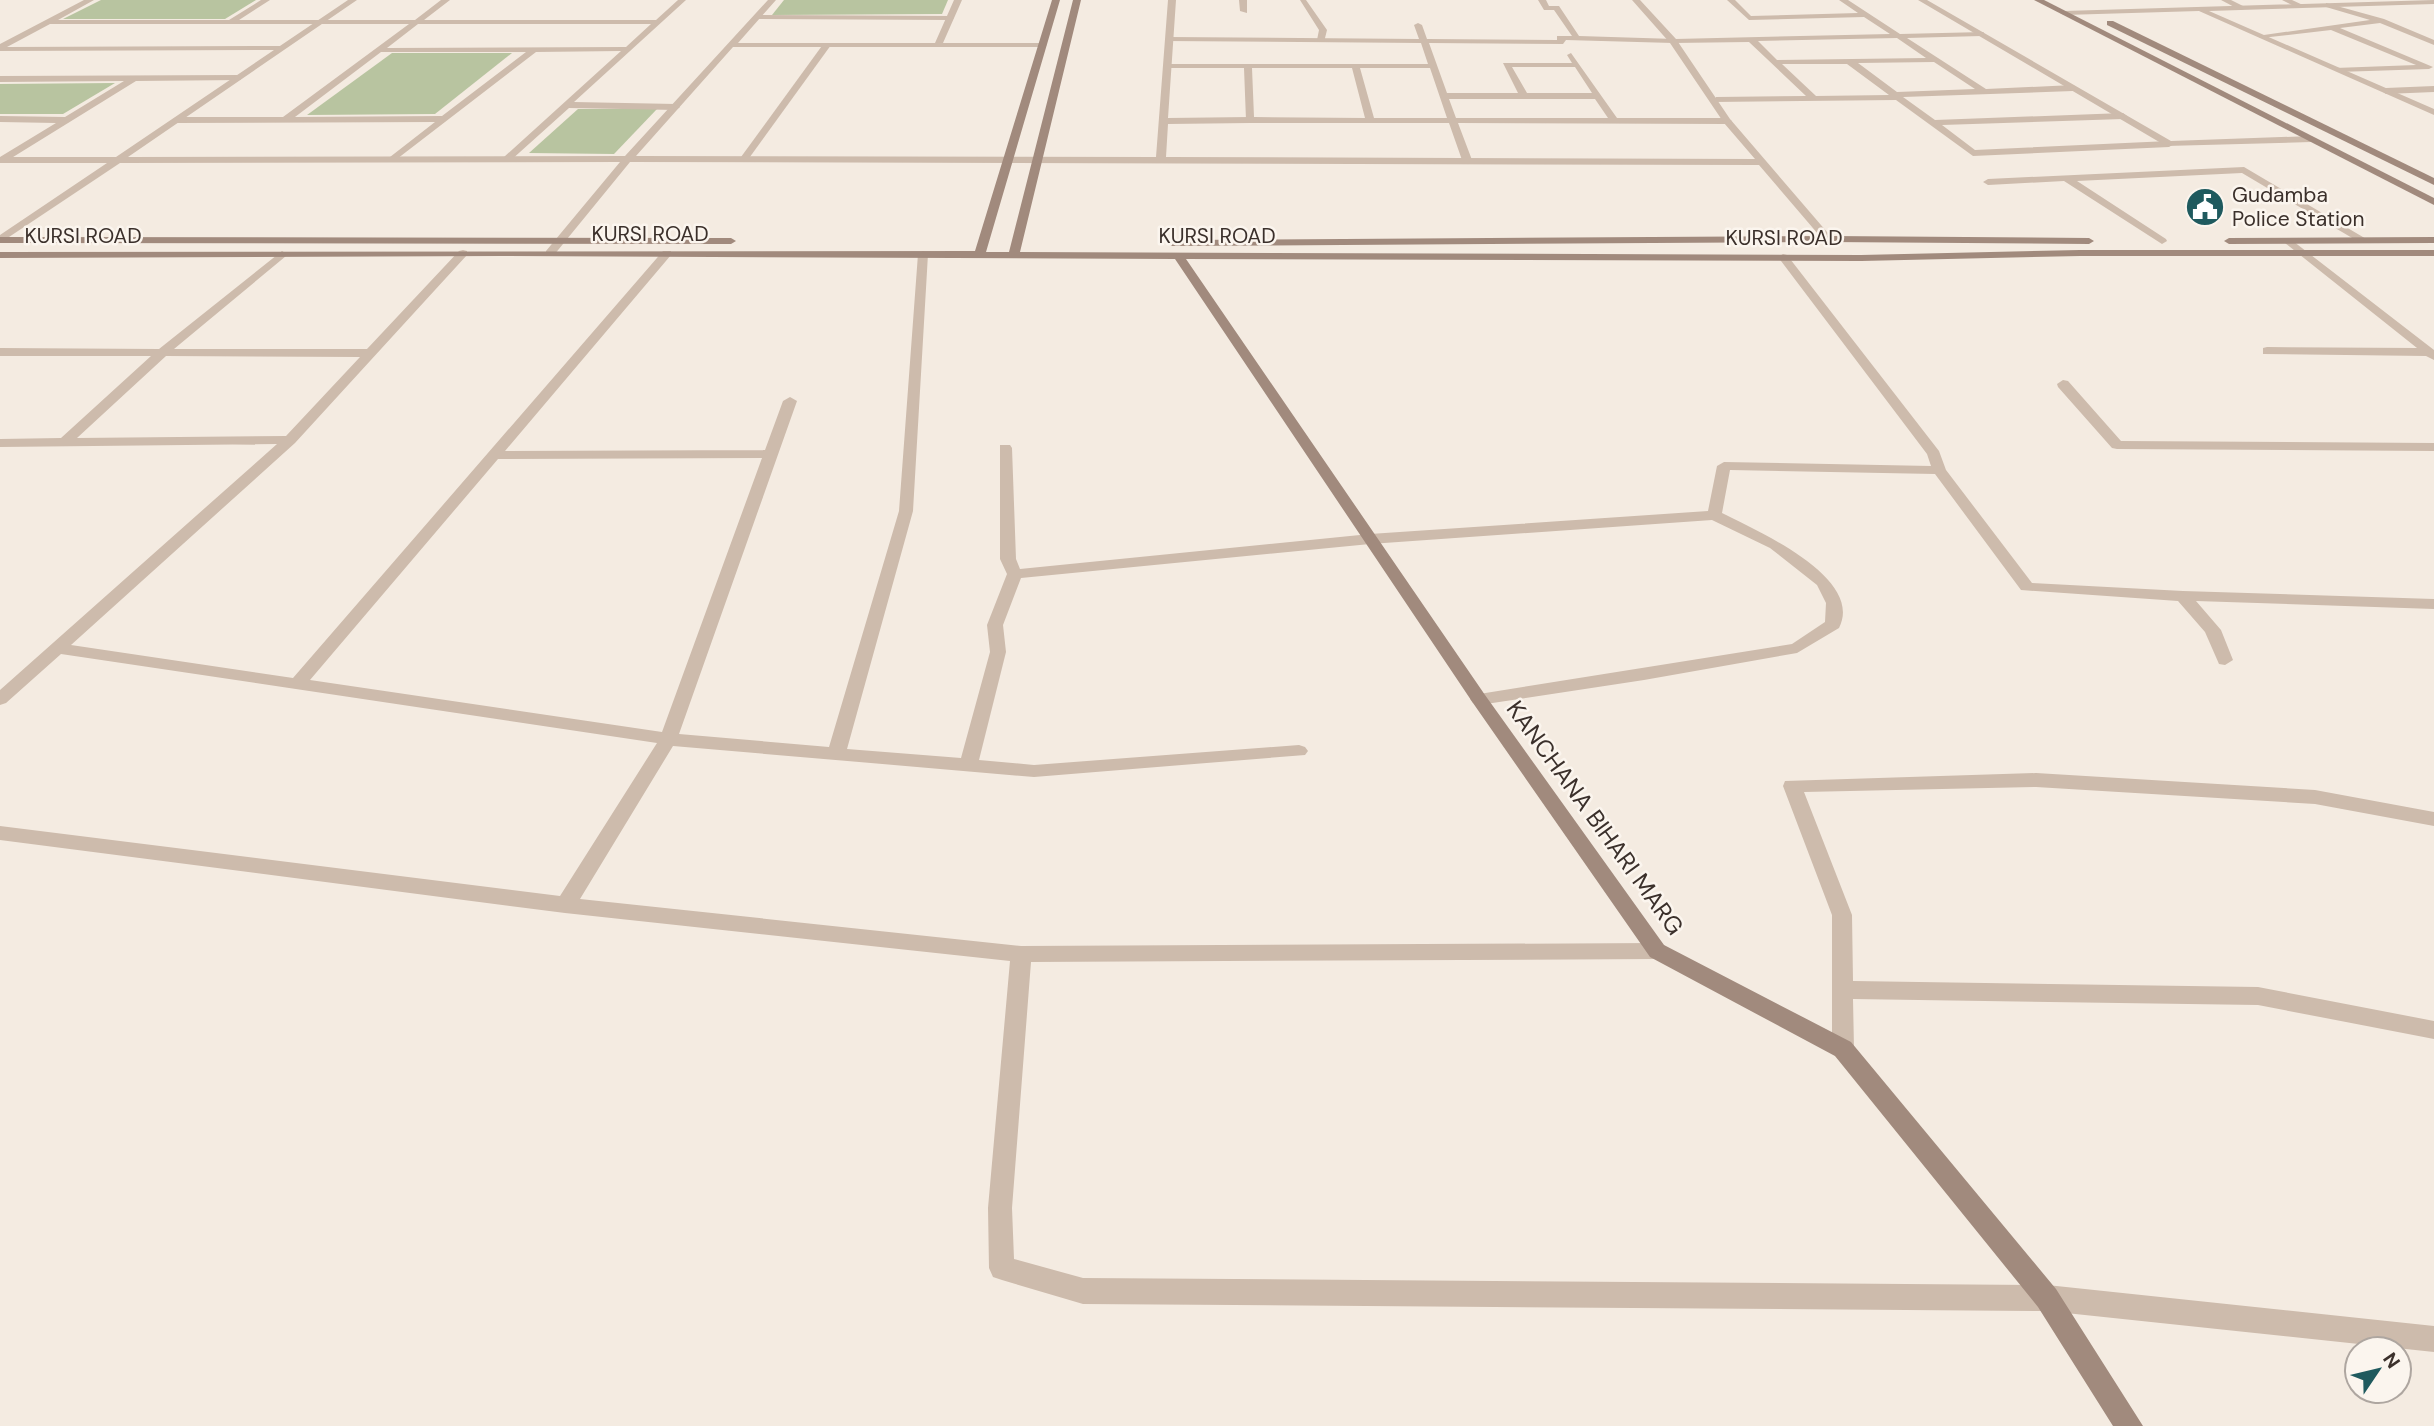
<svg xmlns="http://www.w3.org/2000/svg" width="2434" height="1426" font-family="'DM Sans',sans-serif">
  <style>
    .green { fill: #b8c4a0 }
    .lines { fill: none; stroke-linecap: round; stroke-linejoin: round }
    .lane { fill: #cdbbac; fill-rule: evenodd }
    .street { fill: #cdbbac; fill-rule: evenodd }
    .secondary { fill: #a18a7d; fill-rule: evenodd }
    .labels { text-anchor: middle; stroke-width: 5; stroke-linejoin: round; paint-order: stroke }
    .far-poi-label { font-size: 21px; fill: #3b302b; stroke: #fbf5ee; text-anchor: start }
    .far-street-label { font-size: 21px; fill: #3b302b; stroke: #fbf5ee }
    .street-label { font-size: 24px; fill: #3b302b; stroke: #fbf5ee }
  </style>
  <rect width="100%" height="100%" fill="#f4ebe1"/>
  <g class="green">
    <polygon points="101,0 256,0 225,19 63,19"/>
    <polygon points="784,0 948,0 942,14 772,15"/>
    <polygon points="392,53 512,53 435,114 307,115"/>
    <polygon points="115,83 63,114 0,114 0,84"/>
    <polygon points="578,109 657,109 614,154 529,153"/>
  </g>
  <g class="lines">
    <g class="lane">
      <path d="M84,0H94L58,20H229L261,0H270L239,20H415L441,0H450L424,20H656L678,0H686L574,102L676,104L680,107L676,110L569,108L510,161H504V157L621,51L536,52L393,162L390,161V157L435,122L176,123L172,120L176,117H283L409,24H50L7,47L281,46L285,48L281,50L0,51V44ZM418,24H651L626,47L387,48ZM381,52H526L442,116L295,117Z"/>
      <polygon points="1239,0 1247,0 1247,13 1240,11"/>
      <path d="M1538,0H1546L1549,6H1559L1579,36L1675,39L1890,34L1864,17L1749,20L1727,0H1735L1751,16L1858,13L1839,0H1848L1900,34L1984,32L1981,36L1907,38L1986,89L2073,85L2077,88L2073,91L1903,97L1935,120L2123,113L2127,116L2123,119L1942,125L1975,150L2169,141L2174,144L2169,147L1973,156L1896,100L1713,102L1716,97L1806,96L1749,42L1673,43L1566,40L1563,44L1429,43L1447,93H1518L1503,63H1572L1567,55L1571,53L1617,118H1727L1732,121L1727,124L1458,123L1472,160L1467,163L1462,160L1449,123H1250L1246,120L1244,68H1168L1164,66L1168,64H1428L1421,43L1166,41L1169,37L1419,39L1414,25L1418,23L1422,25L1427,39L1557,40V36H1572L1554,10H1544ZM1897,38L1926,58L1777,60L1758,41ZM1934,62L1975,89L1897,92L1858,63ZM1782,64H1847L1889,95L1816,96ZM1512,67H1575L1592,93H1527ZM1252,68H1352L1365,118L1254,117ZM1360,68H1430L1447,118H1374ZM1449,99H1595L1608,118H1456Z"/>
      <polygon points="2221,0 2231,0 2247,8 2240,10"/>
      <polygon points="2282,0 2292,0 2305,6 2298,8"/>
      <polygon points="2326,3 2384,19 2434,40 2434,45 2380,23 2340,28 2433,67 2429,69 2338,72 2335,68 2416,65 2331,30 2261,38 2257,36 2370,20 2326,7"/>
      <polygon points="756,15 950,16 954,18 950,20 753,19"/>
      <polygon points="824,43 831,45 747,161 741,161 741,157"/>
      <polygon points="238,75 241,80 136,81 5,162 0,162 0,157 56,123 0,122 0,116 65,117 124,81 0,82 0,76"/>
      <polygon points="2434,86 2434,92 2386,94 2382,91 2386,88"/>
      <polygon points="2244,167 2368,240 2359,242 2242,173 2077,181 2166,239 2167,241 2162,244 2064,181 1988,185 1983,182 1988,179"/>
    </g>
    <g class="street">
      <polygon points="348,0 357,0 128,157 625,156 768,0 776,0 738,43 935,43 954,0 962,0 943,43 1043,43 1047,45 1043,47 733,47 636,156 1156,157 1168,0 1176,0 1168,118 1250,117 1254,120 1250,123 1168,124 1166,157 1755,159 1724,123 1670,43 1632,0 1640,0 1676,39 1730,119 1833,239 1824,241 1759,165 630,162 554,255 546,255 546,251 620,162 120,163 0,243 0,235 107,163 0,163 0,157 116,157"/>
      <polygon points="1300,0 1306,0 1327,30 1324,42 1317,40 1319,30"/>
      <polygon points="1918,0 1927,0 2171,141 2311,136 2316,139 2311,142 2166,146"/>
      <polygon points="2434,0 2434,4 2209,11 2434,109 2434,115 2199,11 2064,15 2060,13 2064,11"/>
      <polygon points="2289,238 2434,350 2434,360 2426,356 2263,354 2263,348 2267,347 2417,348 2285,243 2284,241"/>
      <path d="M463,250L467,251V255L295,443L71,645L293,678L663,251H671V255L505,451L765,450L783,401L790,397L797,401L679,734L829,747L899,511L918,254L923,251L928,254L913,511L847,749L961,758L990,652L987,625L1007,574L1000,559V445H1010L1012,448L1016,559L1020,569L1370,534L1708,511L1717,466L1724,462L1931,466L1927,454L1778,257L1783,254L1787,255L1939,451L1946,470L2032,583L2183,591L2434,599V609L2196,601L2221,630L2233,660L2225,665L2219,664L2205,632L2178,601L2021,590L1935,474L1730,470L1722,513C1755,530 1865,577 1839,628L1797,653L1644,680L1479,705L1473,703L1470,699L1473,695L1792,644L1825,622L1826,603L1817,585L1770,548L1712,520L1370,544L1021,578L1003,625L1006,652L979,760L1034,765L1299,745L1305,747L1308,751L1305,755L1034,777L673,746L580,899L1021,946L1657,943L1664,945L1667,951L1664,957L1657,959L1031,962L1012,1208L1014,1259L1083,1278L2047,1285L2434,1326V1352L2047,1311L1083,1304L1002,1280L993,1277L989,1268L988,1208L1010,961L565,913L0,840V826L560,896L657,743L61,654L6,703L0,705V690L277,444L0,447V439L61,438L151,356H0V348L159,349L282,251L287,254L286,256L174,349H367L459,251ZM166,356L360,357L286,436L77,438ZM762,458L662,732L310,680L498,459Z"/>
      <polygon points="2063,380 2068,381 2121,441 2434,443 2434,451 2117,449 2112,448 2058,387 2057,384"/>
      <polygon points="2036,773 2315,790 2434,812 2434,826 2315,804 2036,787 1804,792 1852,915 1853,981 2258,987 2434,1021 2434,1039 2258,1005 1853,999 1854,1049 1851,1056 1843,1059 1835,1056 1832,1049 1832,915 1783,786 1785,781"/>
    </g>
    <g class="secondary">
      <polygon points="1052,0 1060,0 986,252 1009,252 1073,0 1081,0 1020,252 1861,255 2080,250 2434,250 2434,256 2080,256 1861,261 1186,259 1485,695 1664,945 1851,1042 2056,1289 2143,1426 2113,1426 2038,1307 1835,1056 1650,957 1473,703 1175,259 500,256 0,258 0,252 975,251"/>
      <polygon points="2034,0 2044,0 2434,198 2434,205"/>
      <polygon points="2107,21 2113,21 2434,178 2434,185 2107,25"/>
      <polygon points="1828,236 2089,238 2094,241 2089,244 1828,242 1172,246 1167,243 1172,240"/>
      <polygon points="0,237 731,238 736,241 731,244 0,243"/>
      <polygon points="2434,237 2434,243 2229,244 2224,241 2229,238"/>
    </g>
  </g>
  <defs>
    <g id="civic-disc" transform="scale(2.0125)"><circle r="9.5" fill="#1f5a5e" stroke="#fbf5ee"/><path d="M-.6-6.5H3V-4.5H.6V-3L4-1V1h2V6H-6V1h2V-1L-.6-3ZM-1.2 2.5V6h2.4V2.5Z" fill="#fff"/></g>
  </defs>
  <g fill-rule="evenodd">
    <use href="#civic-disc" x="2205" y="207"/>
  </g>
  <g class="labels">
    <g class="far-poi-label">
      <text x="2232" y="202">Gudamba<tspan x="2232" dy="24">Police Station</tspan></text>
    </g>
    <g class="far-street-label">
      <text x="650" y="241">KURSI ROAD</text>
      <text x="83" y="243">KURSI ROAD</text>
      <text x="1217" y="243">KURSI ROAD</text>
      <text x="1784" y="245">KURSI ROAD</text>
    </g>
    <g class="street-label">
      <text transform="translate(1595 818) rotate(54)" y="8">KANCHANA BIHARI MARG</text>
    </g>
  </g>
  <g transform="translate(2378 1370) rotate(55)"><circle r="33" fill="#fbf5ee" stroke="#aea6a0" stroke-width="2"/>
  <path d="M0-5L12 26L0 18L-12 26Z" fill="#1f5a5e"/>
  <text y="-10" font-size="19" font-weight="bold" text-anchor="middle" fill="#3b302b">N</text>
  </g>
</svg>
